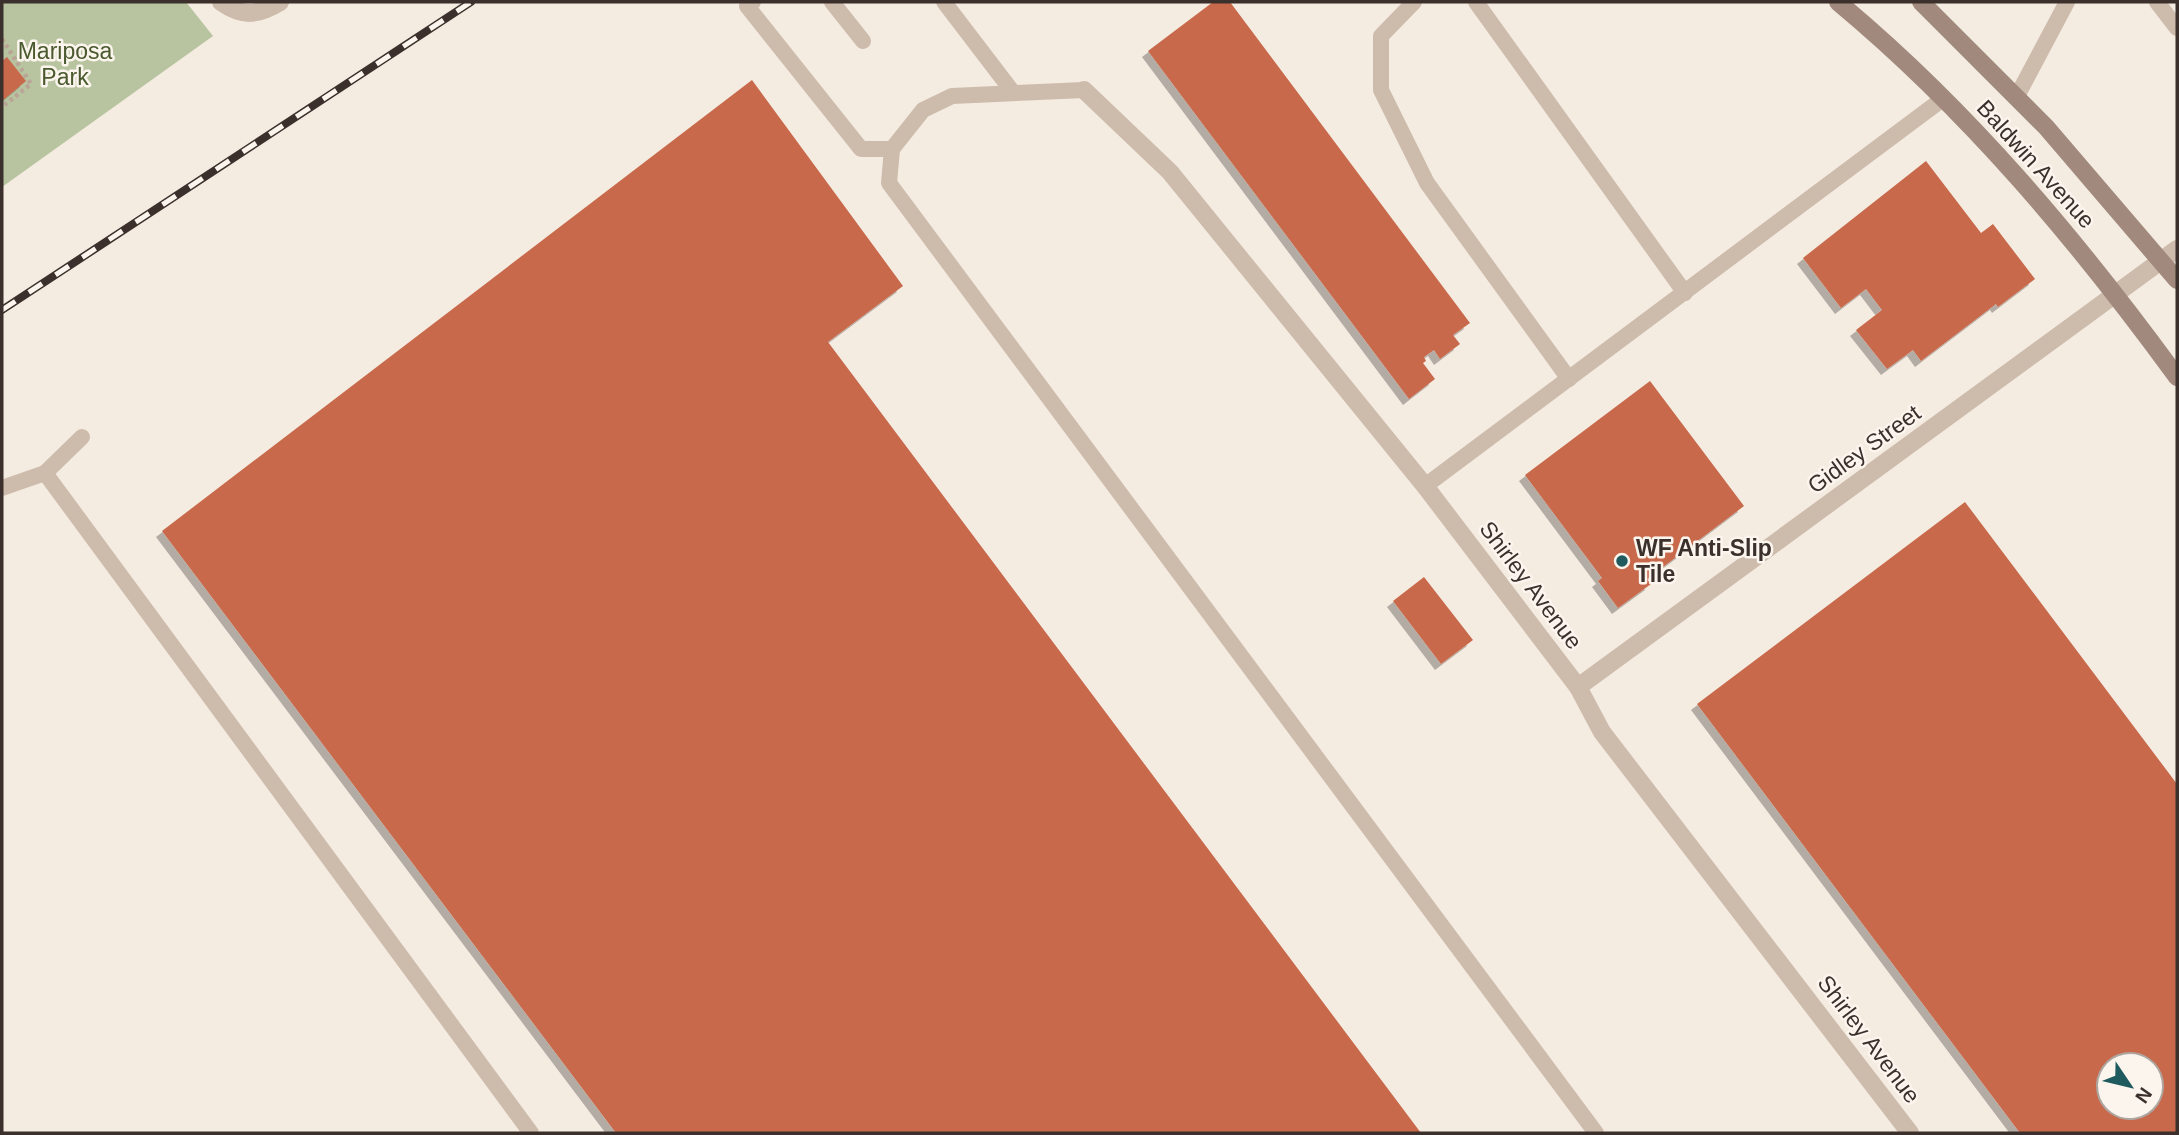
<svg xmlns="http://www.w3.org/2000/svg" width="2179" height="1135" font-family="Arial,sans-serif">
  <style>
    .green { fill: #b8c4a0 }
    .building { fill: #c8694b; fill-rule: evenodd; filter: url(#shadow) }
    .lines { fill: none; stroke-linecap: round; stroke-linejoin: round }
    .path { stroke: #b9a596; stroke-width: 4.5; stroke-dasharray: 3.5 3.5; stroke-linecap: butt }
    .lane { stroke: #cdbbac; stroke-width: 16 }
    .street { stroke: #cdbbac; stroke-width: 18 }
    .secondary { stroke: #a18a7d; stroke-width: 18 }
    .rail-casing { stroke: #3b302b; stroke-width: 8 }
    .rail { stroke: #fbf5ee; stroke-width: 5; stroke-dasharray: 16; stroke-linecap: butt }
    .poi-dot { fill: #1f5a5e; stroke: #fbf5ee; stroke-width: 2.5 }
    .labels { text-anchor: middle; stroke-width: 5; stroke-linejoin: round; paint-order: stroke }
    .park-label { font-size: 23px; fill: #4a5a2e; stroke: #fbf5ee }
    .street-label { font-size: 23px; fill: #3b302b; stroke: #fbf5ee }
    .poi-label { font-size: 23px; font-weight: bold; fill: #3b302b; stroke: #fbf5ee; text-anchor: start }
  </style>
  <defs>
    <filter id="shadow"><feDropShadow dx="-6" dy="6" stdDeviation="0" flood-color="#0004"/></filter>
  </defs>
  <rect width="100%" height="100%" fill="#f4ebe1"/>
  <polygon class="green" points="2,2 186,2 213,36 2,187"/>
  <g class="building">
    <polygon points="1213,2 1230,2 1470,323 1453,335 1460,344 1440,359 1434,350 1424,357 1426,361 1423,363 1435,379 1409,399 1148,51"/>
    <polygon points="7,57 26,81 2,101 2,61"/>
    <polygon points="752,80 903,286 828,342 1421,1133 616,1133 162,531"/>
    <polygon points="1926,161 1981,233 1993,224 2035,279 1998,307 1996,304 1921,361 1913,350 1887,369 1856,330 1882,310 1866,289 1841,308 1803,258"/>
    <polygon points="1650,381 1744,506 1647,579 1651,584 1618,608 1598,581 1602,578 1525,475"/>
    <path d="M1965,502L2177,784V1133H2020L1697,704ZM2109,1065H2151V1107H2109Z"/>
    <polygon points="1424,577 1473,640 1441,664 1393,601"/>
  </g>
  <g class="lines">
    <polyline class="path" points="2,39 31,84 2,107"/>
    <g class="lane">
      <polyline points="753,2 747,6 861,149 892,149"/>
      <polyline points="832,2 863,41"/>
      <polyline points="944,2 1012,91"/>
      <polyline points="1414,2 1381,36 1381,90 1427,183 1569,379"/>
      <polyline points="1476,2 1685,293"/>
      <polyline points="2157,2 2177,28"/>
      <polyline points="1084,90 952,96 923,110 892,149 889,183 1596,1133"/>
      <polyline points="2016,98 2067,2"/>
      <polyline points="45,473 531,1133"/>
      <polyline points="1425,486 1944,98"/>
      <polyline points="2,488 45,473 82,437"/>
    </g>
    <g class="street">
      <path d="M221,2C242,17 257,16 280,2"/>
      <polyline points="1084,90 1170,172 1425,486 1578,687 1602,732 1910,1133"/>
      <polyline points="1578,687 2177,249"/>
    </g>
    <g class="secondary">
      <path d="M1838,2C1969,111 2077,240 2177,377"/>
      <polyline points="1921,2 2046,127 2177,280"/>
    </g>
    <g class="rail-casing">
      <polyline id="rail" points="2,310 471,2"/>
    </g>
    <use href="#rail" class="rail"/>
  </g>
  <circle class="poi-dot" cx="1622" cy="561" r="7"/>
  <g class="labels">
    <g class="park-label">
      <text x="65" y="59">Mariposa<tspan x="65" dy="26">Park</tspan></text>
    </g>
    <g class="street-label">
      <text transform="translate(2036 164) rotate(48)" y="8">Baldwin Avenue</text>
      <text transform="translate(1864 449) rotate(-36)" y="8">Gidley Street</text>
      <text transform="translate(1531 585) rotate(53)" y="8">Shirley Avenue</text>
      <text transform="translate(1869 1039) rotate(53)" y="8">Shirley Avenue</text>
    </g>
    <g class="poi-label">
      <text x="1636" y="556">WF Anti-Slip<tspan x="1636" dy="26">Tile</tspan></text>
    </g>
  </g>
  <rect width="2179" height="1135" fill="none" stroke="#3b302b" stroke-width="7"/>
  <g transform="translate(2130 1086) rotate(125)"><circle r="33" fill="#fbf5ee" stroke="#aea6a0" stroke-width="2"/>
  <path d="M0-5L12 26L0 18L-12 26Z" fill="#1f5a5e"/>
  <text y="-10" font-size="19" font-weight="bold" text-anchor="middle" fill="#3b302b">N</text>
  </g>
</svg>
